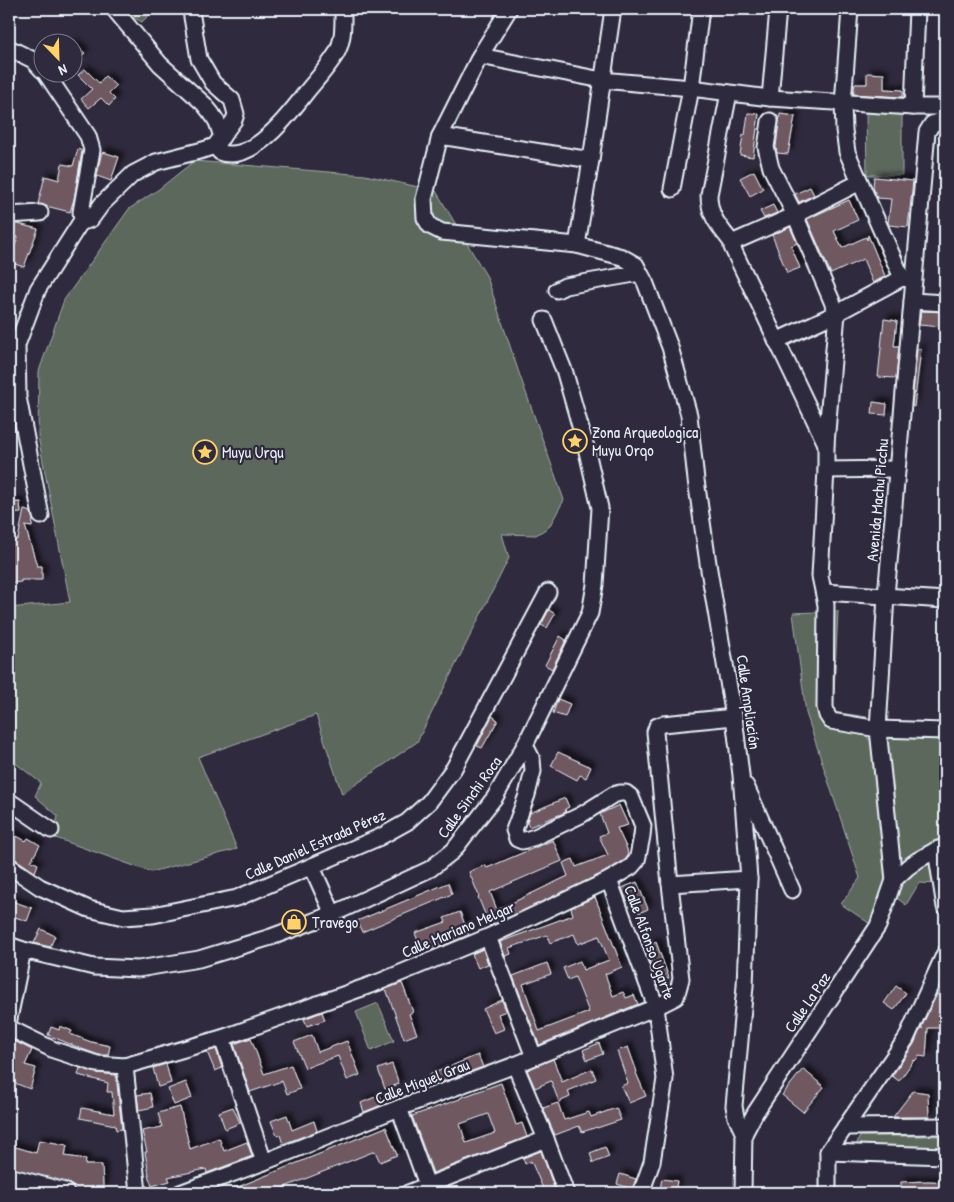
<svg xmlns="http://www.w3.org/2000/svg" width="954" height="1202" font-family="'Patrick Hand',sans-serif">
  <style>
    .green { fill: #5d685c; stroke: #a2acaa }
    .building { fill: #705960; stroke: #e8f1f8; fill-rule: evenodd; filter: url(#shadow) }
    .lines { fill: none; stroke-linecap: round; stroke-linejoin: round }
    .minor-casing { stroke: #e8f1f8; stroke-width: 19 }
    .tertiary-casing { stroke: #e8f1f8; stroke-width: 22 }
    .minor { stroke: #2f2a3d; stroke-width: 15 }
    .tertiary { stroke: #2f2a3d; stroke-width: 19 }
    .labels { text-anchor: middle; stroke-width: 4.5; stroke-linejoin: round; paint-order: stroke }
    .poi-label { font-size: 16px; fill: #e8f1f8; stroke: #2f2a3d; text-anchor: start }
    .street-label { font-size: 16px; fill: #e8f1f8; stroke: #2f2a3d }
  </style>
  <defs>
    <filter id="shadow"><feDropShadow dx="4.5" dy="-4.5" stdDeviation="2.5" flood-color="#0009"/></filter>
  </defs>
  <rect width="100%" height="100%" fill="#2f2a3d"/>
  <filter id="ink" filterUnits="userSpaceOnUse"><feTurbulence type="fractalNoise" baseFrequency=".02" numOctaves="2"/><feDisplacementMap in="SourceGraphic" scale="10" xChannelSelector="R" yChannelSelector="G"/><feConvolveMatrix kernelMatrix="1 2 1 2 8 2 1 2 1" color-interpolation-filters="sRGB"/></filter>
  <g filter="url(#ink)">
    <g class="green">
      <polygon points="117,9 155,9 142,22"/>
      <polygon points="866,113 902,113 902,175 867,175"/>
      <polygon points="194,161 365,175 436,191 487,277 519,373 564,500 549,527 536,535 502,534 509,558 417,742 342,794 316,715 198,757 237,849 151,872 53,837 58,816 35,796 41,783 9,758 9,608 70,602 38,436 39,371 64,300 129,209 159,189"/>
      <polygon points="838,611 833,712 867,717 868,739 939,738 945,712 945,844 939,884 919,883 906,905 893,895 873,926 841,904 860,878 806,713 793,613"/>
      <polygon points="378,1003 394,1041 371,1051 356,1012"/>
      <polygon points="860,1136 945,1136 945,1152 860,1148 857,1143"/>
    </g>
    <g class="building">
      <polygon points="72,42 85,53 78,60 72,55"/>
      <polygon points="85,69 99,83 105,76 116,86 109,93 115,99 109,106 101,98 89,108 81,99 92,89 78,75"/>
      <polygon points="867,73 884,74 884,89 903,90 903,97 853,94 855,84 867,84"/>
      <polygon points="748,113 759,114 753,157 740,155 743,135 745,135"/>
      <polygon points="780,114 795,116 788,154 777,153 776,147"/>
      <polygon points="78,149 82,151 74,199 70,212 38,204 45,176 59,180 62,164 73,166"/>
      <polygon points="103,152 119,157 111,181 97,176 101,155"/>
      <polygon points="754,171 763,189 750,196 740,178"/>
      <polygon points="874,177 913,181 908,227 889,225 888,223 891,199 877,198 873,187"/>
      <polygon points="810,187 814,195 799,202 795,194"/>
      <polygon points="849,200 858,220 834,231 842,248 866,237 867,240 868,235 885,276 873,283 863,259 831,274 807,219"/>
      <polygon points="773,205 777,213 764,218 760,211"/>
      <polygon points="9,224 18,224 38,229 24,267 9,262 18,237 9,235"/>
      <polygon points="790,227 797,243 791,246 800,268 787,273 772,235"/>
      <polygon points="921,311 944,312 942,327 919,325"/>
      <polygon points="884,319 897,321 894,346 899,346 896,378 878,377"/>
      <polygon points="917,349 921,349 914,407 912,406"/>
      <polygon points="873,402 887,404 886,415 872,414"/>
      <polygon points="20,502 21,513 9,514 9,503"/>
      <polygon points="24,510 31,512 33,520 32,527 25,526 37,566 42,566 42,580 21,580 21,582 11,583 9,570 9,541 18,539"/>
      <polygon points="549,610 555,614 547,628 541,625"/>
      <polygon points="560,636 566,640 552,669 545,665"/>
      <polygon points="558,699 570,704 565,717 553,713"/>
      <polygon points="492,716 498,720 482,748 477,746"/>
      <polygon points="558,752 591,767 586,778 580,775 577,780 551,766"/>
      <polygon points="565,798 569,807 565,809 566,812 529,827 527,822 530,813"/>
      <polygon points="619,805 628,825 617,828 627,849 628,856 625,860 605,872 490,926 478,897 479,896 469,872 485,865 487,868 553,840 562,861 490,892 497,910 568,876 563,863 573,859 576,867 608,855 599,836 607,833 600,814"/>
      <polygon points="9,832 26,841 28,838 40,845 31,861 38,864 35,872 14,858 9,857"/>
      <polygon points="637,882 648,909 639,913 633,898 627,901 622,888"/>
      <polygon points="448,883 452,894 362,932 357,921"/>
      <polygon points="595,897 622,967 605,974 613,996 623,992 626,998 634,995 638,1004 539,1045 513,976 547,963 551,974 523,984 539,1031 589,1012 575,977 568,980 563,968 580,961 583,970 609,960 599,936 578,944 574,934 550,943 547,935 509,948 511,954 505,956 500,942 573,915 571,908"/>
      <polygon points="9,900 32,908 27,921 9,915"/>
      <polygon points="460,912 469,935 423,954 415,933 446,922 444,918"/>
      <polygon points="41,929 55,936 50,947 34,943"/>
      <polygon points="656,942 669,978 657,982 644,946"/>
      <polygon points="483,949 488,964 478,968 472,954"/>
      <polygon points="402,983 413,1012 409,1014 417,1034 404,1039 386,989"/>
      <polygon points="896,986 906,993 894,1010 884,1003"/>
      <polygon points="937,994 945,995 945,1028 928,1028 926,1057 919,1056 915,1061 914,1060 899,1081 892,1076 914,1044 919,1032 923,1028 921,1028"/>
      <polygon points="502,1000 506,1011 498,1014 504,1029 494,1033 483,1009"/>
      <polygon points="322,1012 325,1020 307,1026 304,1019"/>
      <polygon points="60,1026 72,1031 70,1034 91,1042 110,1046 108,1055 99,1055 82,1049 48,1035 51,1027 59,1030"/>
      <polygon points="312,1035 318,1052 347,1041 360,1075 347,1080 338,1056 305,1068 294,1042"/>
      <polygon points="251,1038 264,1074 291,1065 300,1089 287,1094 282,1081 250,1092 234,1044"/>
      <polygon points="12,1040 32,1050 25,1065 36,1068 30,1089 9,1081 9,1048"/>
      <polygon points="599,1043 603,1054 587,1060 583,1050"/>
      <polygon points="628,1047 637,1072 636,1073 646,1096 629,1103 621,1086 628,1083 617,1051"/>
      <polygon points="216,1049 222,1068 215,1071 207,1052"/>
      <polygon points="478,1055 483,1067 433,1085 429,1075"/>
      <polygon points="553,1059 562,1082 592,1069 596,1079 568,1091 570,1097 559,1102 551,1081 535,1088 527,1070"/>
      <polygon points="166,1064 171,1083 158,1087 153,1068"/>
      <polygon points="392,1064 399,1084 385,1089 378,1069"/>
      <polygon points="80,1068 96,1073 116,1075 122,1129 116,1130 115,1125 80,1118 82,1108 114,1114 112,1092 107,1092 108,1083 78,1075"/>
      <polygon points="803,1069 824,1087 803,1112 782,1095"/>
      <polygon points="186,1082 192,1098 174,1105 168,1089"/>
      <path d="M501,1083L516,1125L522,1123L527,1137L433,1173L412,1116L460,1099V1098ZM488,1114L495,1133L466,1143L460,1124Z"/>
      <polygon points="913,1091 928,1093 929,1117 893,1117"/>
      <polygon points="150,1093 153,1107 139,1110 137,1095"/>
      <polygon points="380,1095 384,1104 364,1112 361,1103"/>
      <polygon points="558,1103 564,1120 589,1112 591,1117 616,1108 621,1120 597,1128 597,1127 582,1132 579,1126 555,1135 543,1108"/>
      <polygon points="180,1107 190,1149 219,1138 224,1151 247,1142 252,1156 207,1173 206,1169 168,1177 170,1181 152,1186 148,1175 149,1175 145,1152 147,1152 142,1131 162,1127 158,1113"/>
      <polygon points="233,1107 240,1123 225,1129 219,1112"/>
      <polygon points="287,1115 292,1130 314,1121 317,1131 283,1144 280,1135 277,1136 271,1121"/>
      <polygon points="386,1127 397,1155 380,1162 375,1151 270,1193 223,1193"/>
      <polygon points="39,1140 67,1145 65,1156 86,1159 85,1165 102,1165 103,1185 102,1193 87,1193 87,1192 75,1191 72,1185 67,1182 9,1167 9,1145 36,1153"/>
      <polygon points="605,1147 609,1157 593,1163 590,1153"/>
      <polygon points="541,1151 556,1193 545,1193 531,1161 525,1164 523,1158"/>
      <polygon points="620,1174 636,1179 632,1189 617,1184"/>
      <polygon points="662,1179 677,1181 675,1192 660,1189"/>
      <polygon points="929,1181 945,1182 945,1193 901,1193 901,1182"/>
    </g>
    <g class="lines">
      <g class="minor-casing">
        <g id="minor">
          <polyline points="114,9 160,64 204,104 212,114 217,122 222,137"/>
          <polyline points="509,9 480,56 440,136 424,199 425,218 430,226 442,232 577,245 622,257 636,265 640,273"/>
          <polyline points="850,9 843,104 844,130 847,152 902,278"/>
          <polyline points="9,48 33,60 42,70"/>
          <polyline points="480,56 602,80 691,88 770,98 913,107 945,107"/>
          <polyline points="45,72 88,136 92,150 81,212 82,220 86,221 91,219 102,204 133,174 156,162 203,150 215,146 234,120 236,114 232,100 213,83 199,59 191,11 192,9"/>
          <path d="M729,93L709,195C709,217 720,227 733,244"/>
          <polyline points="770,98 778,9"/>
          <polyline points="913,107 917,9"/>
          <polyline points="770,121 766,147 771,168 795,215 837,313 826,444 826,470 820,576 826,605 825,707 827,715 831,721 878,729 945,731"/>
          <polyline points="440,136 591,160"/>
          <path d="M215,146C217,148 218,150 220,152C223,154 227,154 231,154C260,154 292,111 308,90C318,78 328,67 336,54C344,40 343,24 343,9"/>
          <polyline points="672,189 691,88 701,9"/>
          <polyline points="9,215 40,213"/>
          <polyline points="577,245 591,160 613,9"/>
          <polyline points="557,290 565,286 640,273 645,282 670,347 689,415 696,480 709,570 734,717 741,775 749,879 745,986 734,1106 736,1117 744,1134"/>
          <polyline points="912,301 945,303"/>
          <polyline points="776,341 837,313 902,278 910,279"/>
          <polyline points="826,444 732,247 733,244 736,241 795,215 860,182"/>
          <polyline points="826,470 897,469"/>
          <polyline points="41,516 18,397 17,345 38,289 82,220"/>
          <polyline points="824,592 945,600"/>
          <polyline points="746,786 792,890"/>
          <polyline points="9,801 51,830"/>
          <polyline points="944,847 936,850 945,907"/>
          <polyline points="9,866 40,887 89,909 123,917 153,915 237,898 380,837 407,822 429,802 454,768 548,592"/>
          <polyline points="312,867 333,914"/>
          <polyline points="609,880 656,1007 665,1079 652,1162 641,1193"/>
          <polyline points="894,880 878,729 886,596 927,132 932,124 945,119"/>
          <polyline points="670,884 749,879"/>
          <polyline points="488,937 534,1057"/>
          <polyline points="9,945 23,950 94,967 138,969 199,959 271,937 333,914 430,869 453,851 495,797 525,745 590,613 595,585 600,508 586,447 565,373 544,320"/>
          <polyline points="9,1019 23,950"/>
          <polyline points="9,1028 54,1050 97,1064 125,1066 222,1038 379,982 488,937 609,880 631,867 637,860 638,856 642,836 643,826 631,797 626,793 620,793 613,795 581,815 535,837 522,841 517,839 514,830 527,795 533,771 532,759 525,745"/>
          <polyline points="222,1038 264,1162"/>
          <polyline points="515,1065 546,1139 566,1193"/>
          <polyline points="125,1066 138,1193"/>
          <polyline points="399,1108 430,1193"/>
          <polyline points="845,1127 945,1126"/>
          <polyline points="828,1152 945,1156"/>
          <polyline points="180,1193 264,1162 399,1108 515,1065 656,1007 676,997 681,979 670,884 655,732 657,726 663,724 734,717"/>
          <polyline points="408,1193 546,1139"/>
          <polyline points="743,1193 744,1134 755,1113 878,926 894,880 908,867 918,860 936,850"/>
          <polyline points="828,1193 828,1152 906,1039 945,953"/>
        </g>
      </g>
      <g class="tertiary-casing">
        <polyline id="tertiary" points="9,1178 64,1193"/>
      </g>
      <use href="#minor" class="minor"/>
      <use href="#tertiary" class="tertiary"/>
    </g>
  </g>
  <defs>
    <g id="sight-ring" transform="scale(1.25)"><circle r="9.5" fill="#2f2a3d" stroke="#ffd166" stroke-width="1.5"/><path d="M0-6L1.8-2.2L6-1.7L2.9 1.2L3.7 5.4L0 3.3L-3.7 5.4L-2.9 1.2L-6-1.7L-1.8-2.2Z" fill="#ffd166"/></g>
    <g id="shop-ring" transform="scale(1.25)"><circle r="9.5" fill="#2f2a3d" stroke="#ffd166" stroke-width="1.5"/><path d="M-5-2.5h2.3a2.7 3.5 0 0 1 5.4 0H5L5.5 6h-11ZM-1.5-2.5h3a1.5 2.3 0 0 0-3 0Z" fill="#ffd166"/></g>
  </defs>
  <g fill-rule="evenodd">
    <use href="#sight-ring" x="575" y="441"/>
    <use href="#sight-ring" x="205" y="452"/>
    <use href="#shop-ring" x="294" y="922"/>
  </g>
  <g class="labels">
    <g class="poi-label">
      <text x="592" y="438">Zona Arqueologica<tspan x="592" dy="18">Muyu Orqo</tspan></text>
      <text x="222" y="458">Muyu Urqu</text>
      <text x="312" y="928">Travego</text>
    </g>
    <g class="street-label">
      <text transform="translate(877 500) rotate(-85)" y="6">Avenida Machu Picchu</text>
      <text transform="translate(749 702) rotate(82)" y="6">Calle Ampliación</text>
      <text transform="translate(469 797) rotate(-54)" y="6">Calle Sinchi Roca</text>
      <text transform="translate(315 844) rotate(-24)" y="6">Calle Daniel Estrada Pérez</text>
      <text transform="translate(458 929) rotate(-23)" y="6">Calle Mariano Melgar</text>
      <text transform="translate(650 942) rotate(70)" y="6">Calle Alfonso Ugarte</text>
      <text transform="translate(807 1002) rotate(-56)" y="6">Calle La Paz</text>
      <text transform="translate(422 1081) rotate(-21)" y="6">Calle Miguel Grau</text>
    </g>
  </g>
  <rect width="954" height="1202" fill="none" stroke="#2f2a3d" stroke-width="30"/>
  <rect x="15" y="15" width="924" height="1172" fill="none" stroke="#e8f1f8" stroke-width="2" filter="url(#ink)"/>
  <g transform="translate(58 58) rotate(157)"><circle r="24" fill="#2f2a3d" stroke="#797a88"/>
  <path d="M0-4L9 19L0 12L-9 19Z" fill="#ffd166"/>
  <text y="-8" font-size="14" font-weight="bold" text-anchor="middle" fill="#e8f1f8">N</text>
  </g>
</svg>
